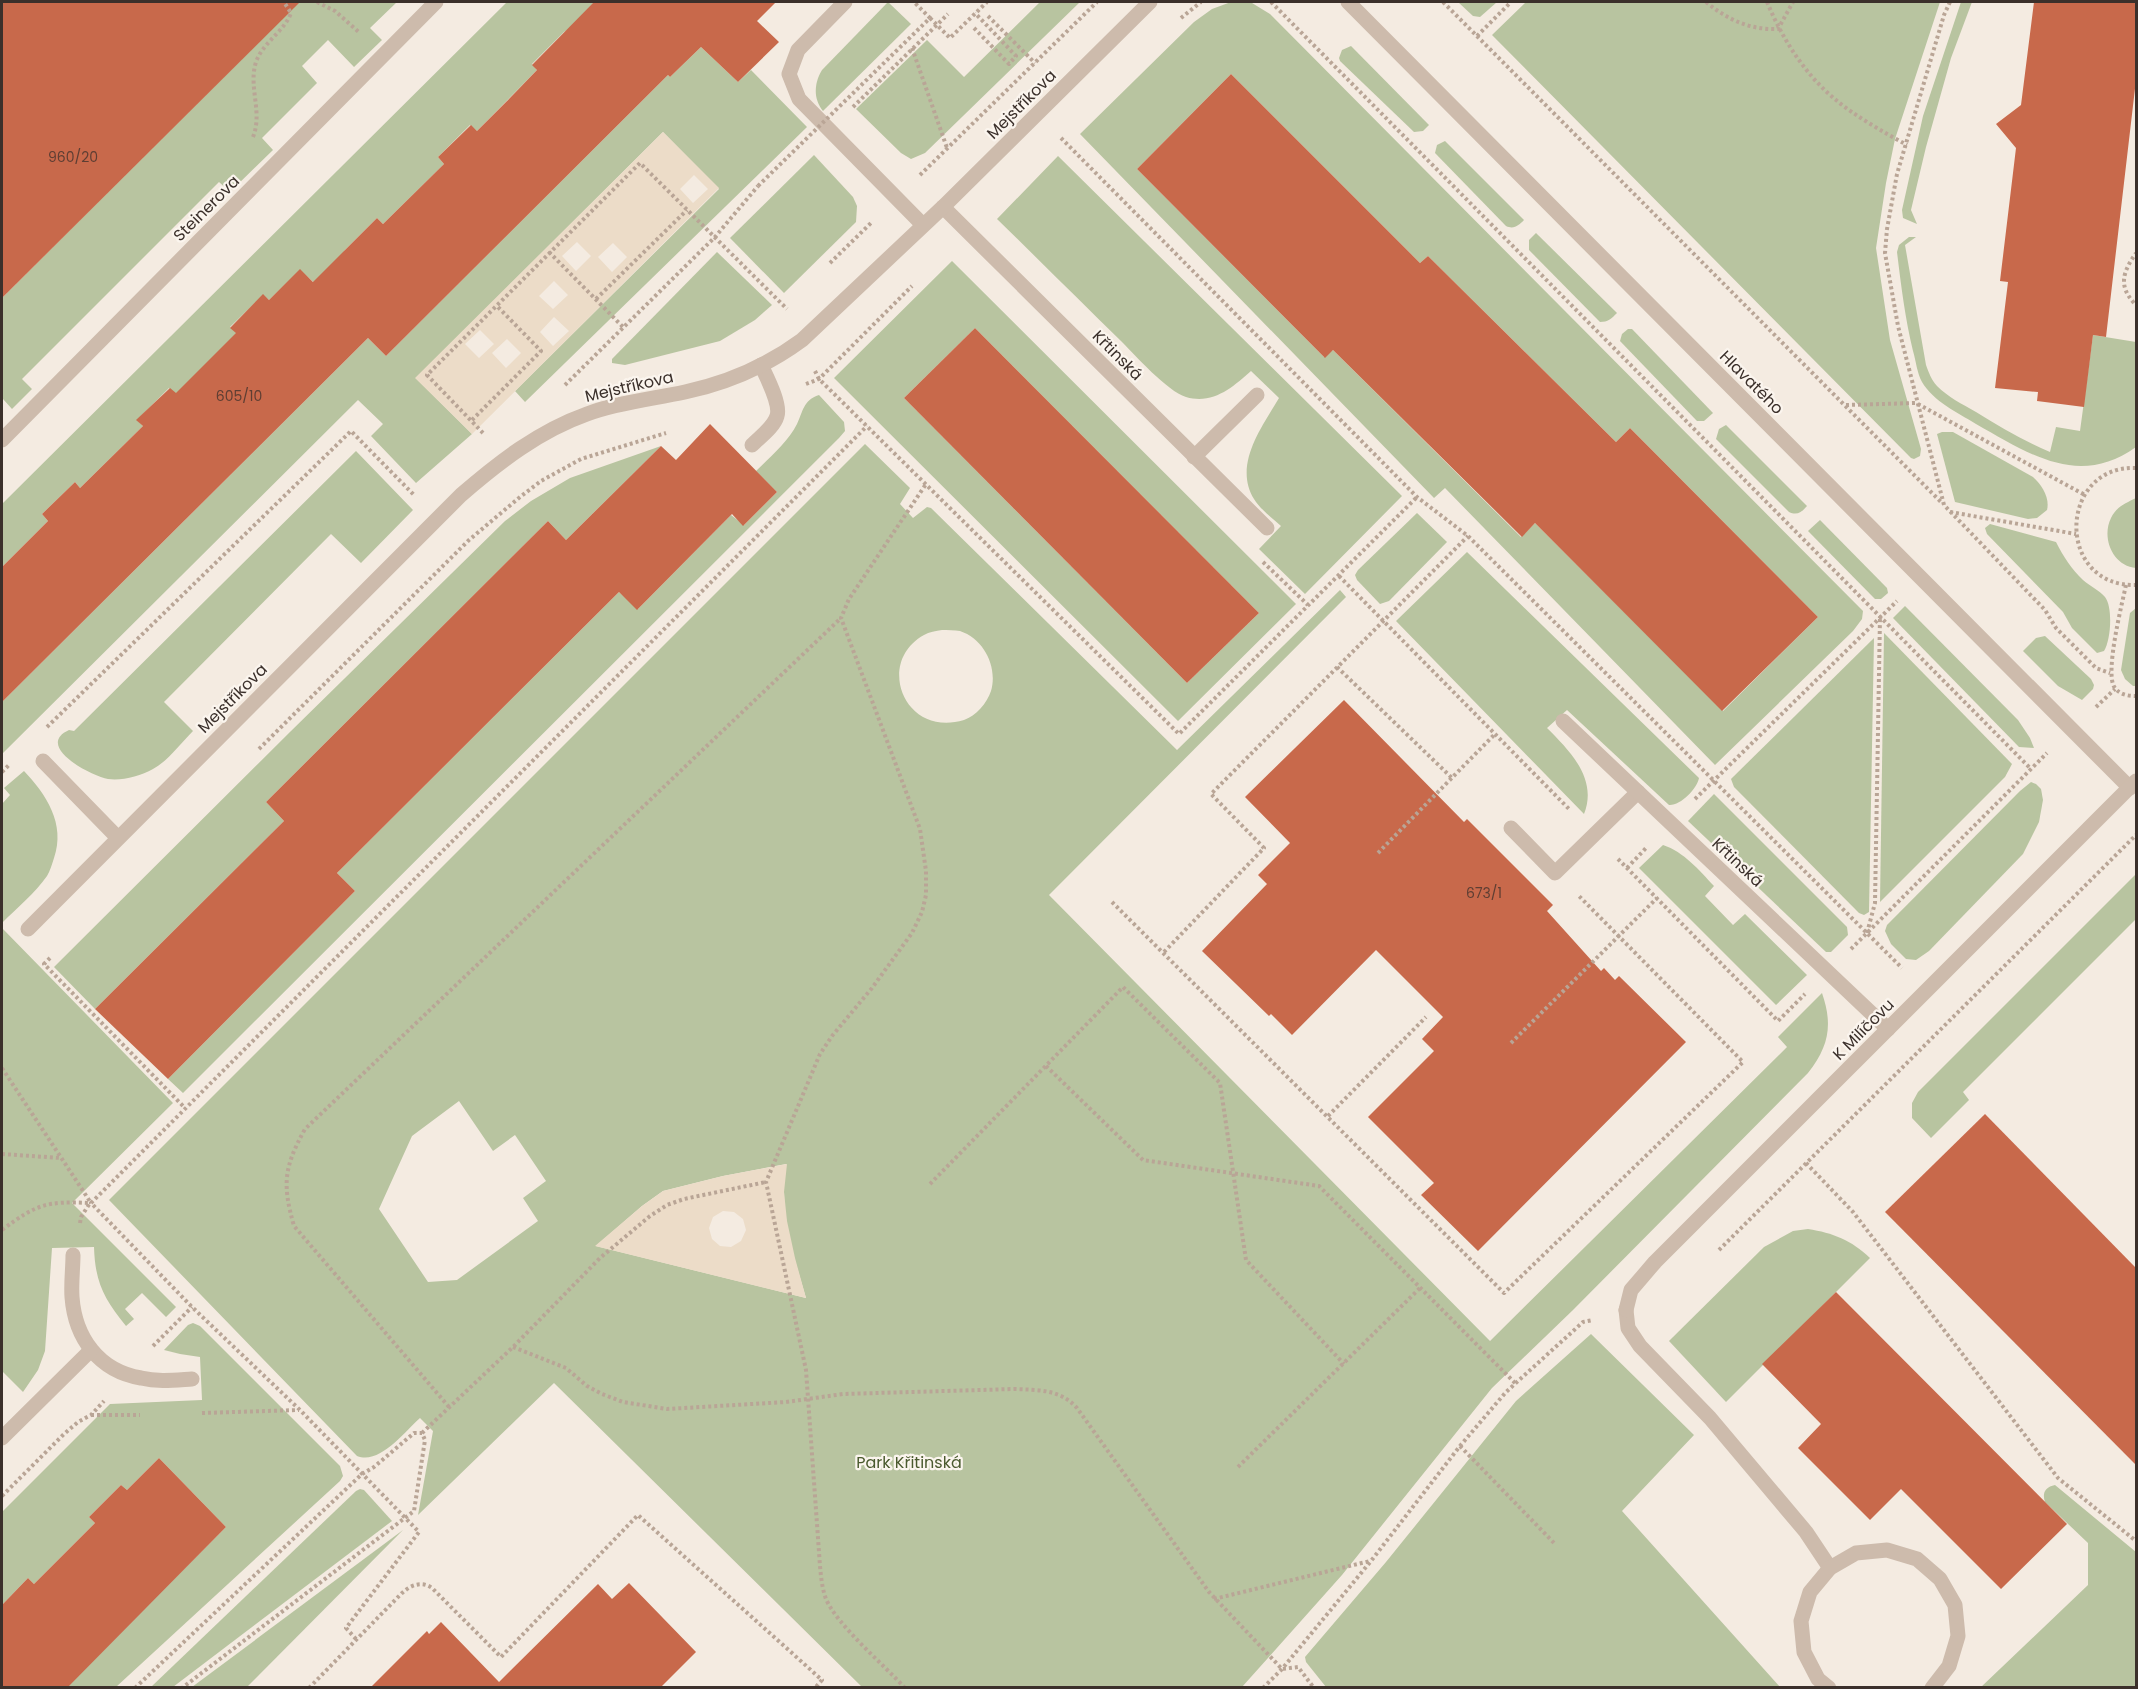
<svg xmlns="http://www.w3.org/2000/svg" width="2138" height="1689" font-family="Poppins,sans-serif">
  <style>
    .green { fill: #b8c4a0; fill-rule: evenodd }
    .plaza { fill: #ecdcc8; fill-rule: evenodd }
    .building { fill: #c8694b }
    .lines { fill: none; stroke-linecap: round; stroke-linejoin: round }
    .path { stroke: #b9a596; stroke-width: 4; stroke-dasharray: 3 3; stroke-linecap: butt }
    .lane { stroke: #cdbbac; stroke-width: 15 }
    .street { stroke: #cdbbac; stroke-width: 15 }
    .path-bridge { stroke: #b9a596; stroke-width: 4; stroke-dasharray: 3 3; stroke-linecap: butt }
    .labels { text-anchor: middle; stroke-width: 4.5; stroke-linejoin: round; paint-order: stroke }
    .number-label { font-size: 14px; fill: #5e3e33 }
    .street-label { font-size: 16px; fill: #3b302b; stroke: #fbf5ee }
    .park-label { font-size: 16px; fill: #4a5a2e; stroke: #fbf5ee }
  </style>
  <rect width="100%" height="100%" fill="#f4ebe1"/>
  <g class="green">
    <polygon points="271,2 397,2 370,28 382,40 354,67 328,40 302,66 317,83 262,138 273,150 230,192 219,182 22,379 32,389 12,409 3,399 2,400 2,298 285,16"/>
    <polygon points="507,2 594,2 601,8 564,32 532,64 537,70 477,131 470,125 438,157 444,164 383,224 377,218 345,250 319,287 300,270 269,300 263,295 230,327 237,333 176,394 169,388 137,420 143,426 80,488 75,482 42,514 48,521 2,567 2,504"/>
    <path d="M888,2L911,24L823,111C813,99 814,83 822,70Z"/>
    <polygon points="1040,2 1080,2 925,153 911,159 901,153 856,109 927,40 964,77"/>
    <path d="M1231,2L1252,3L1270,14L1863,611L1862,619L1853,631L1715,765L1445,488L1434,498L1080,134L1194,22L1212,9ZM1231,74L1420,263L1428,256L1616,442L1630,428L1818,617L1723,711L1535,523L1521,537L1333,350L1324,357L1137,169Z"/>
    <polygon points="1458,2 1497,2 1480,17 1473,16"/>
    <polygon points="1526,2 1940,2 1895,139 1886,183 1876,248 1890,340 1921,449 1920,456 1914,459 1911,458 1492,35"/>
    <polygon points="1961,2 1972,2 1951,58 1926,147 1911,210 1917,224 1903,218 1902,210 1923,116"/>
    <polygon points="1351,46 1429,125 1423,131 1414,132 1340,61 1339,58 1342,50"/>
    <polygon points="701,47 738,82 751,70 807,127 525,402 515,391 719,189 663,132 416,378 472,434 416,483 371,436 383,424 358,400 2,754 2,702 368,338 386,356 668,75 670,77"/>
    <path d="M1445,141L1524,220C1519,225 1514,230 1506,226L1435,153L1437,145Z"/>
    <polygon points="814,155 853,197 857,206 856,222 784,293 730,238"/>
    <path d="M1058,156L1402,496L1305,594L1259,549L1281,526C1272,518 1261,510 1254,499C1233,465 1262,427 1279,398L1251,371C1233,387 1213,405 1186,397C1167,391 1136,356 1121,341C1079,300 1038,259 997,219Z"/>
    <path d="M1536,233L1617,313C1611,319 1608,322 1600,322L1529,250V240Z"/>
    <path d="M1909,237H1916L1905,245L1926,365C1929,373 1931,379 1937,386C1948,397 1962,404 1976,412C2000,427 2024,441 2050,452L2056,427L2080,431L2093,335L2136,342V447C2079,488 2029,454 1976,424C1957,412 1934,402 1922,382C1917,373 1916,361 1913,351C1905,318 1901,285 1897,252L1899,245Z"/>
    <polygon points="717,252 772,305 755,320 720,341 625,365 612,363 612,359"/>
    <path d="M952,261L1296,604L1178,721L834,378ZM975,328L1259,613L1187,683L904,398Z"/>
    <polygon points="1628,329 1632,329 1713,413 1704,421 1697,421 1620,341 1622,334"/>
    <path d="M819,395L844,422L845,431L839,438L183,1093L168,1079L355,891L337,873L619,592L638,609L731,515L744,525L777,492L756,471C770,457 788,442 797,424C803,412 803,400 819,395Z"/>
    <path d="M1726,425L1807,506C1802,512 1797,516 1789,512L1716,439L1719,429Z"/>
    <path d="M1942,432H1953L2033,477C2042,485 2050,498 2047,510L2037,518L2028,519L1955,502L1937,434Z"/>
    <path d="M865,444L910,488L900,504L913,518L927,507L931,508L1177,750L1340,590L1346,597L1049,895L1490,1341L1787,1047L1778,1037L1822,993C1833,1025 1829,1046 1808,1073L1573,1310L1492,1388L1342,1575L1242,1687H862L554,1383L418,1515L433,1431L420,1418C404,1432 380,1465 357,1456L109,1200ZM942,630C947,630 955,630 960,631C984,639 998,667 991,691C987,703 976,716 964,720C904,738 875,662 924,635C929,632 936,631 942,630ZM459,1101L493,1151L515,1135L546,1181L523,1198L538,1221L457,1280L428,1282L379,1209L412,1136ZM786,1164C785,1174 783,1183 784,1192C784,1228 796,1264 806,1298L596,1246L642,1206L663,1191L723,1176Z"/>
    <polygon points="661,446 566,540 548,521 266,802 284,821 95,1009 54,967 291,731 505,521 531,501 570,478"/>
    <path d="M356,451L413,510L361,563L331,534L164,702L193,731C180,744 169,760 153,769C140,776 122,781 108,779C91,776 34,746 69,730L74,731Z"/>
    <path d="M2136,498V568C2113,566 2101,538 2111,518C2116,507 2126,503 2136,498Z"/>
    <polygon points="1417,513 1447,542 1389,601 1380,604 1357,580 1355,575 1358,570"/>
    <polygon points="1820,520 1887,588 1888,593 1881,599 1875,599 1808,531"/>
    <path d="M1990,524L2056,542C2063,556 2072,570 2083,580C2090,586 2099,590 2105,597C2113,607 2111,640 2104,651L2097,653L2072,628L2063,612L1987,534L1985,528Z"/>
    <path d="M1467,552L1699,778C1697,789 1680,806 1669,805L1567,710L1547,728C1570,751 1598,779 1584,814L1396,621Z"/>
    <polygon points="1905,606 2018,720 2030,738 2034,748 2019,747 1893,618"/>
    <polygon points="2136,608 2136,686 2133,686 2125,679 2121,670 2130,613"/>
    <polygon points="1884,633 2012,764 2005,777 1880,902"/>
    <polygon points="2045,636 2091,679 2094,685 2093,689 2082,700 2058,686 2023,651 2036,638"/>
    <polygon points="1874,638 1869,912 1864,915 1859,913 1734,787 1731,779"/>
    <path d="M24,771C46,794 66,824 54,858C52,864 50,871 47,876C35,893 17,908 2,923V804L10,795L4,788Z"/>
    <polygon points="2031,782 2036,784 2041,789 2043,800 2039,822 2023,854 1929,951 1916,960 1906,959 1891,944 1885,931 1887,925 2020,791"/>
    <polygon points="1714,794 1847,927 1848,935 1831,952 1826,952 1688,821"/>
    <path d="M1663,845C1684,852 1699,870 1714,886L1705,896L1733,925L1745,914L1807,975L1776,1005L1639,868Z"/>
    <polygon points="2136,874 2136,919 1963,1092 1969,1100 1931,1138 1912,1118 1912,1103 1918,1092"/>
    <path d="M2,928L173,1103L72,1203L176,1307L166,1317L142,1293L125,1309L134,1319L126,1326C104,1299 95,1282 94,1247L52,1248L45,1351L38,1370L23,1392L2,1371Z"/>
    <path d="M1808,1229C1833,1233 1851,1240 1870,1258L1726,1402L1669,1341L1764,1247L1793,1231Z"/>
    <polygon points="193,1323 200,1326 340,1466 343,1476 340,1481 116,1687 67,1687 226,1527 159,1458 127,1490 121,1485 89,1517 95,1523 34,1584 28,1578 2,1605 2,1512 110,1404 202,1400 200,1357 180,1354 164,1350 188,1325"/>
    <polygon points="1591,1334 1694,1435 1622,1511 1780,1687 1326,1687 1306,1662 1305,1657 1386,1562 1516,1401"/>
    <path d="M2055,1485L2136,1552V1687L1980,1688L2088,1585V1543L2045,1502C2042,1493 2045,1487 2055,1485Z"/>
    <polygon points="360,1489 364,1490 392,1521 173,1687 151,1687 356,1491"/>
    <polygon points="403,1530 247,1687 192,1687"/>
  </g>
  <g class="plaza">
    <path d="M663,132L719,188L472,434L415,378ZM694,175L708,189L693,203L680,189ZM577,242L591,256L576,271L562,256ZM613,243L627,257L612,272L598,257ZM554,281L568,295L553,309L539,296ZM554,317L569,331L553,346L540,332ZM480,330L494,344L479,358L465,344ZM507,339L521,353L506,368L492,353Z"/>
    <path d="M787,1164L784,1192L787,1221L795,1258L806,1298L595,1246L642,1206L663,1191L723,1176ZM723,1211L734,1212L743,1219L746,1230L741,1241L731,1247L720,1246L712,1239L709,1228L713,1217Z"/>
  </g>
  <g class="building">
    <polygon points="2,2 300,2 2,298"/>
    <polygon points="594,2 776,2 757,21 779,42 738,82 701,47 670,77 668,75 386,356 368,338 2,702 2,567 48,521 42,514 75,482 80,488 143,426 136,420 170,388 176,393 236,333 230,328 263,294 269,300 300,269 313,282 377,218 383,224 444,164 438,157 471,125 477,131 507,101 537,70 532,65"/>
    <polygon points="2034,2 2136,2 2136,80 2106,337 2093,335 2084,407 2037,401 2038,392 1995,388 2008,282 2000,281 2016,148 1996,124 2021,105"/>
    <polygon points="1231,74 1420,263 1428,256 1616,442 1630,428 1818,617 1722,711 1535,523 1522,537 1333,350 1325,358 1137,169"/>
    <polygon points="975,328 1259,613 1187,683 904,398"/>
    <polygon points="710,424 777,492 743,526 732,514 637,610 619,592 337,873 355,891 168,1079 95,1009 284,821 266,802 548,521 566,540 661,446 676,460"/>
    <polygon points="1344,700 1464,822 1467,819 1553,905 1547,911 1601,971 1604,968 1615,980 1619,976 1686,1042 1478,1251 1421,1195 1434,1183 1368,1117 1434,1051 1422,1039 1443,1017 1376,950 1292,1035 1271,1014 1269,1016 1202,951 1267,884 1258,875 1290,843 1245,797"/>
    <polygon points="1985,1114 2136,1268 2136,1465 1885,1212"/>
    <polygon points="1836,1292 2067,1524 2001,1589 1901,1489 1870,1520 1798,1448 1821,1424 1762,1364"/>
    <polygon points="159,1458 226,1527 67,1688 2,1688 2,1605 28,1578 34,1584 95,1523 89,1517 121,1485 127,1490"/>
    <polygon points="629,1583 696,1652 660,1688 370,1688 427,1631 429,1634 441,1622 499,1682 598,1584 612,1599"/>
  </g>
  <g class="lines">
    <g class="path">
      <polyline points="317,2 335,11 360,33"/>
      <polyline points="1271,2 2031,769"/>
      <polyline points="1443,2 1942,503"/>
      <path d="M1706,2C1728,20 1750,30 1778,29L1793,2"/>
      <path d="M1767,2C1782,38 1805,75 1836,100C1855,116 1885,133 1907,145"/>
      <polyline points="1950,2 1944,15 1897,174 1887,229 1885,253 1898,326 1944,505 2045,610 2056,628 2096,668 2110,673"/>
      <polyline points="988,16 1035,63"/>
      <polyline points="1181,18 1201,2"/>
      <polyline points="974,28 1009,64 1016,56 975,13"/>
      <polyline points="1477,36 1511,2"/>
      <polyline points="912,48 947,148"/>
      <polyline points="853,107 948,14"/>
      <path d="M253,137C263,112 248,87 256,62C263,42 284,32 291,13L284,2"/>
      <polyline points="1061,138 1417,497 1468,536 1902,968"/>
      <polyline points="920,175 1097,2"/>
      <polyline points="549,252 623,327"/>
      <polyline points="830,263 872,222"/>
      <polyline points="596,299 687,210"/>
      <path d="M2134,303C2118,285 2123,272 2136,253"/>
      <polyline points="815,371 819,379 1179,734 1417,497"/>
      <polyline points="806,384 819,379 912,286"/>
      <polyline points="565,385 715,237 758,186"/>
      <polyline points="1846,405 1916,403 2085,495"/>
      <polyline points="472,420 541,351 497,306"/>
      <polyline points="483,433 427,375 640,163 787,309"/>
      <path d="M2136,468C2058,465 2055,587 2136,585"/>
      <polyline points="1950,512 2076,534"/>
      <polyline points="1263,562 1308,605"/>
      <polyline points="1339,576 1570,810"/>
      <path d="M2126,585C2122,604 2104,675 2115,688C2120,695 2129,696 2136,696"/>
      <polyline points="1337,667 1452,778"/>
      <polyline points="2096,707 2115,689"/>
      <polyline points="47,727 351,431 414,495"/>
      <polyline points="259,749 469,540 520,497 541,481 581,459 666,433"/>
      <polyline points="2,772 10,764"/>
      <polyline points="1695,799 1897,601"/>
      <polyline points="1378,853 1495,734"/>
      <polyline points="1618,859 1778,1021 1805,994"/>
      <polyline points="1627,868 1647,847"/>
      <polyline points="1112,902 1504,1293 1743,1062 1578,895"/>
      <polyline points="1867,933 1875,903 1880,617"/>
      <polyline points="1851,949 2047,753"/>
      <polyline points="1164,952 1264,848 1211,794 1468,536"/>
      <polyline points="50,958 44,964 185,1108"/>
      <polyline points="1511,1043 1657,898"/>
      <polyline points="1046,1066 1143,1160 1319,1186 1516,1384"/>
      <polyline points="2,1068 91,1203"/>
      <polyline points="1328,1116 1426,1017"/>
      <polyline points="2,1154 61,1158"/>
      <polyline points="1806,1163 1853,1212 2058,1478 2136,1541"/>
      <polyline points="930,1184 1123,987 1220,1083 1246,1260 1344,1364"/>
      <polyline points="80,1223 81,1217 90,1203"/>
      <path d="M2,1230C37,1204 46,1201 90,1203"/>
      <polyline points="1719,1250 2136,835"/>
      <polyline points="153,1346 192,1307"/>
      <path d="M513,1347L566,1368L587,1386L602,1394L623,1402L667,1409L786,1402L843,1394L1014,1389C1038,1390 1060,1389 1077,1408L1209,1592L1282,1669L1298,1667L1314,1688"/>
      <path d="M449,1407L294,1226C282,1184 284,1167 305,1129L841,618"/>
      <polyline points="202,1413 299,1410"/>
      <polyline points="91,1415 140,1415"/>
      <polyline points="422,1433 513,1347 600,1258 650,1216 667,1205 684,1199 766,1182"/>
      <polyline points="1460,1446 1555,1544"/>
      <polyline points="1238,1467 1420,1288"/>
      <polyline points="2,1496 64,1434 78,1422 91,1415 104,1401"/>
      <polyline points="1214,1599 1370,1561"/>
      <polyline points="356,1639 346,1628 419,1532 300,1410 192,1307 91,1203 867,426"/>
      <polyline points="135,1688 362,1474 374,1467 414,1433 422,1433 425,1440 414,1511 182,1688"/>
      <path d="M309,1688L401,1594C409,1586 421,1580 432,1588L501,1657L638,1515L822,1680L815,1688"/>
      <path d="M905,1688C884,1665 837,1625 826,1599C822,1588 821,1577 820,1566L806,1370L766,1182L820,1054L832,1036L872,988L912,933L922,912L926,895V871L920,829L841,618L849,599L926,484"/>
      <polyline points="1263,1688 1282,1669 1371,1561 1460,1446 1506,1392 1583,1322 1593,1320"/>
    </g>
    <g class="lane">
      <polyline points="845,2 798,50 789,74 799,99 923,225"/>
      <path d="M752,445C760,437 774,427 777,416C781,404 766,376 761,365"/>
      <polyline points="1194,457 1257,395"/>
      <polyline points="43,761 118,838"/>
      <polyline points="1511,828 1555,873 1638,792"/>
      <polyline points="1626,1310 1628,1328 1640,1346 1710,1418 1806,1532 1830,1568"/>
      <polyline points="1829,1688 1818,1679 1804,1652 1801,1621 1810,1592 1830,1568 1856,1553 1887,1550 1917,1559 1940,1579 1955,1605 1958,1636 1949,1666 1932,1688"/>
    </g>
    <g class="street">
      <polyline points="1348,2 2130,788"/>
      <polyline points="943,207 1267,528"/>
      <polyline points="2,440 436,2"/>
      <polyline points="1563,721 1888,1029"/>
      <path d="M28,929L461,495C499,462 539,431 587,414C619,402 653,399 685,392C727,383 768,365 802,340L943,207L1150,2"/>
      <path d="M73,1255C73,1268 71,1283 72,1297C75,1338 99,1371 141,1378C158,1382 175,1380 192,1379"/>
      <polyline points="1626,1310 1631,1290 1655,1262 2136,781"/>
      <polyline points="2,1438 91,1350"/>
    </g>
    <g class="path-bridge">
      <polyline points="930,18 950,38 987,2"/>
      <polyline points="758,186 930,18 914,2"/>
    </g>
  </g>
  <g class="labels">
    <g class="number-label">
      <text x="73" y="162">960/20</text>
      <text x="239" y="401">605/10</text>
      <text x="1484" y="898">673/1</text>
    </g>
    <g class="street-label">
      <text transform="translate(1021 104) rotate(-45)" y="6">Mejstříkova</text>
      <text transform="translate(206 208) rotate(-45)" y="6">Steinerova</text>
      <text transform="translate(1118 355) rotate(45)" y="6">Křtinská</text>
      <text transform="translate(1752 382) rotate(45)" y="6">Hlavatého</text>
      <text transform="translate(629 386) rotate(-13)" y="6">Mejstříkova</text>
      <text transform="translate(232 698) rotate(-45)" y="6">Mejstříkova</text>
      <text transform="translate(1738 862) rotate(43)" y="6">Křtinská</text>
      <text transform="translate(1863 1029) rotate(-45)" y="6">K Milíčovu</text>
    </g>
    <g class="park-label">
      <text x="909" y="1468">Park Křitinská</text>
    </g>
  </g>
  <rect width="2138" height="1689" fill="none" stroke="#3b302b" stroke-width="6"/>
</svg>
